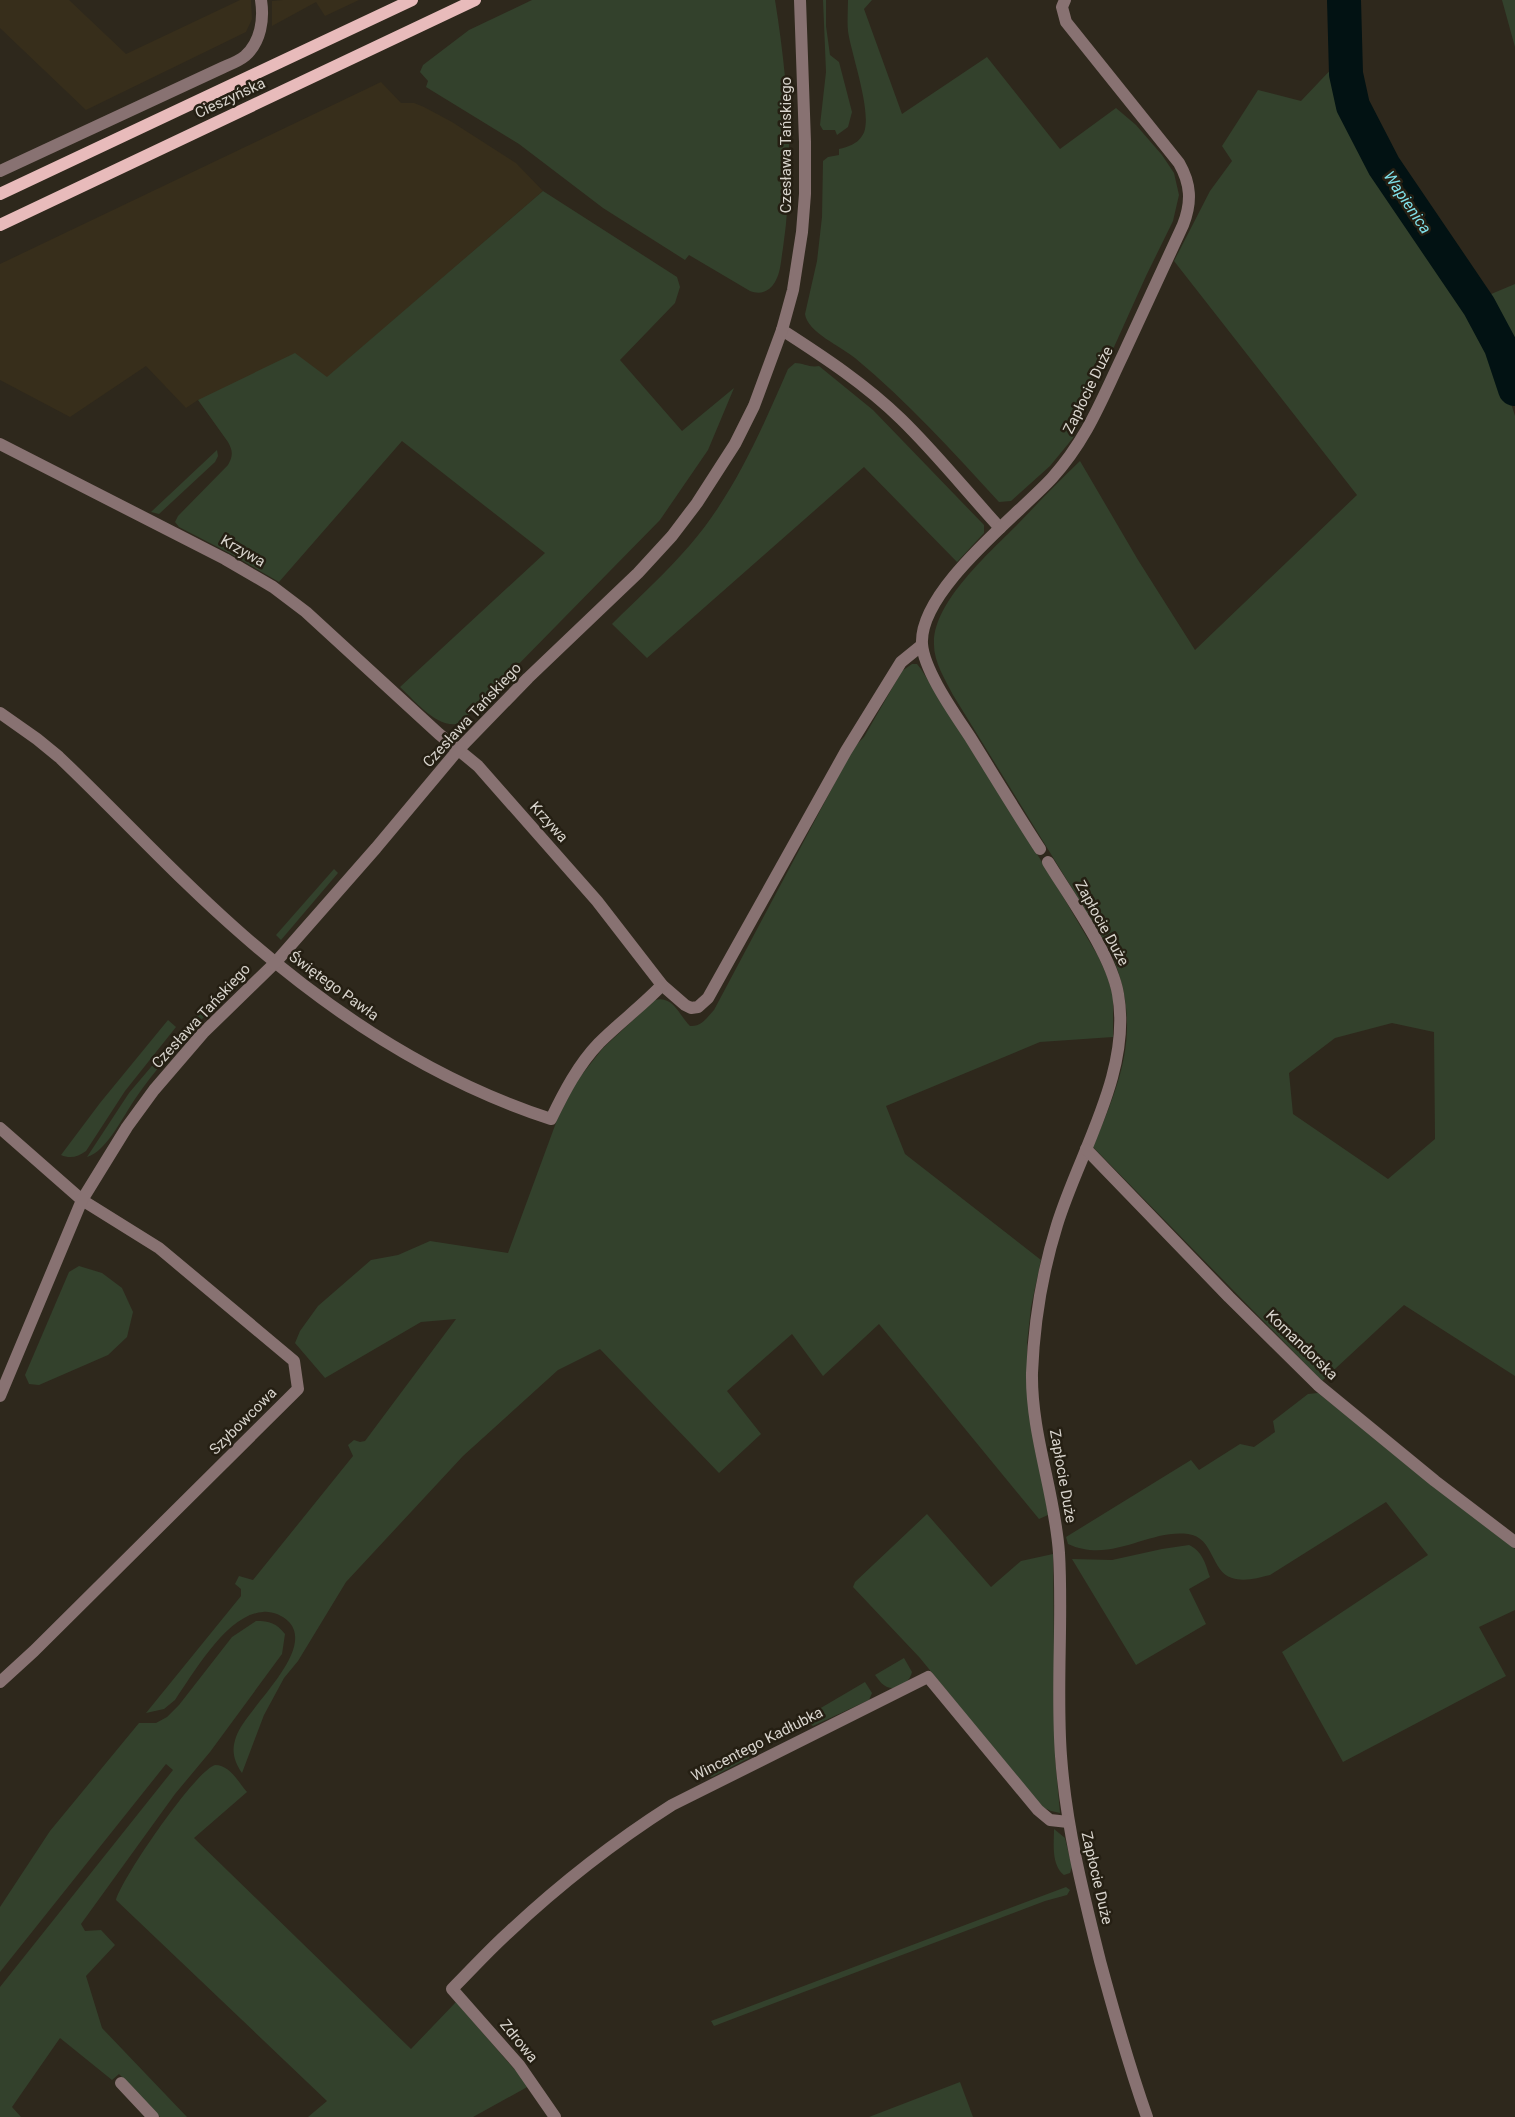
<svg xmlns="http://www.w3.org/2000/svg" width="1515" height="2117" font-family="Roboto,sans-serif">
  <style>
    .built { fill: #372e1b }
    .green { fill: #33412c; fill-rule: evenodd }
    .lines { fill: none; stroke-linecap: round; stroke-linejoin: round }
    .river { stroke: #021213; stroke-width: 34 }
    .minor { stroke: #887272; stroke-width: 12 }
    .major { stroke: #e8bbbb; stroke-width: 12 }
    .labels { text-anchor: middle; stroke-width: 5; stroke-linejoin: round; paint-order: stroke }
    .street-label { font-size: 15px; fill: #d8d4cd; stroke: #251f13 }
    .water-label { font-size: 16px; font-style: italic; fill: #7fdfe8; stroke: #251f13 }
  </style>
  <rect width="100%" height="100%" fill="#2e281c"/>
  <g class="built">
    <polygon points="0,0 69,0 126,54 240,0 251,0 252,19 246,32 86,110 0,28"/>
    <polygon points="283,0 359,0 325,16 316,2 272,26 272,1"/>
    <polygon points="381,82 401,103 414,103 424,107 452,122 516,163 543,191 327,378 198,400 186,408 146,366 70,417 0,380 0,264"/>
  </g>
  <g class="green">
    <path d="M532,0H775C788,81 795,167 783,248C781,259 781,272 775,282C769,292 760,295 750,291L689,255L685,260L603,208L519,144L426,87L428,81L420,72L423,65L469,30Z"/>
    <polygon points="823,0 826,0 826,26 830,55 839,62 852,112 848,127 837,135 835,130 823,130 820,125 826,72"/>
    <path d="M848,0H872L864,9L902,114L987,57L1060,149L1116,108L1136,125L1162,155L1174,173L1179,195L1173,221L1146,276L1073,438L1050,466L1011,501L999,502C953,452 908,402 855,358C842,347 807,332 805,314L817,261L822,217L823,161L828,157L839,155V149C848,147 857,144 862,136C875,119 851,54 848,31C847,21 848,10 848,0Z"/>
    <polygon points="1502,0 1515,0 1515,47"/>
    <path d="M1338,62L1348,112L1380,177L1421,244L1460,296L1487,342L1500,368L1515,416V1376L1404,1305L1322,1381L1093,1147C1123,1076 1143,1026 1110,950L953,695C945,679 933,661 934,642C934,602 989,553 1016,526C1037,504 1058,482 1080,461L1138,560L1195,650L1357,495L1174,261L1210,191L1232,161L1222,146L1258,90L1301,101ZM1392,1023L1434,1032L1435,1139L1388,1179L1293,1114L1289,1073L1335,1038Z"/>
    <path d="M543,191L677,277L680,287L675,303L620,360L682,431L734,388L708,450L660,520L461,723C439,731 415,701 400,687L545,553L402,441L279,582L231,554L179,527L175,522L178,516L228,465C233,456 233,451 228,442L198,400L295,353L327,377Z"/>
    <polygon points="1515,284 1515,348 1513,340 1484,297"/>
    <path d="M795,363C803,363 810,368 819,366L873,410L984,525V533L957,562L864,467L647,658L612,624C638,598 666,573 690,545C734,494 761,431 788,369Z"/>
    <polygon points="217,450 218,456 215,462 159,514 151,512"/>
    <path d="M912,664H917L921,669L1052,878L1098,956L1108,978L1113,996V1037L1040,1042L886,1106L905,1154L1041,1260L1031,1307L1027,1343V1378L1048,1515L1039,1519L879,1324L823,1376L792,1334L727,1391L761,1434L719,1473L600,1349L558,1370L463,1456L346,1582L298,1661L284,1678L264,1715L242,1773C234,1761 231,1751 236,1737C245,1709 318,1650 288,1621C282,1615 271,1611 263,1612C227,1614 194,1673 175,1700L164,1709L146,1713L241,1596V1589L235,1584L239,1576L253,1580L353,1456L348,1445L354,1440L360,1442L365,1441L456,1319L421,1322L325,1378L295,1343L300,1331L318,1306L371,1260L398,1255L430,1241L508,1253L557,1120L576,1082L603,1048L655,1000C673,995 679,1015 690,1026C702,1027 707,1017 714,1010L854,747L864,737L902,671Z"/>
    <polygon points="334,869 338,873 281,940 276,935"/>
    <path d="M246,966L250,970C210,1011 167,1052 135,1099C123,1116 107,1151 87,1157L129,1093L179,1034Z"/>
    <polygon points="306,967 365,1008 364,1011 304,969"/>
    <path d="M168,1020L176,1027L125,1091L86,1151C78,1157 70,1159 61,1155L100,1103Z"/>
    <polygon points="79,1266 102,1273 122,1288 133,1312 127,1337 108,1355 39,1385 29,1384 25,1375 69,1272"/>
    <path d="M1318,1393L1515,1549V1610L1479,1627L1506,1676L1343,1762L1282,1652L1428,1555L1386,1502L1270,1575C1258,1578 1244,1582 1232,1578C1211,1572 1214,1537 1188,1534C1148,1529 1112,1564 1068,1544L1066,1537L1191,1460L1199,1470L1240,1444L1254,1447L1275,1432L1273,1421L1308,1394Z"/>
    <polygon points="927,1514 991,1587 1021,1561 1053,1554 1055,1757 1060,1813 1051,1811 1040,1806 920,1658 853,1587 855,1582"/>
    <path d="M1189,1545C1203,1552 1205,1563 1210,1577L1189,1589L1206,1624L1136,1665L1072,1559L1112,1560L1162,1549Z"/>
    <path d="M256,1621C270,1621 276,1623 285,1634L282,1654L210,1752L175,1794L81,1924L85,1931L101,1930L115,1945L86,1976L102,2028L187,2117H160L119,2074L112,2080L60,2038L12,2107L21,2117H0V1987L173,1770L166,1764L0,1972V1907L50,1831L139,1723H156L167,1717L179,1705L232,1637Z"/>
    <path d="M904,1658L912,1672C910,1682 898,1691 887,1687C882,1685 878,1679 875,1675Z"/>
    <polygon points="865,1682 872,1693 869,1700 813,1726 802,1719"/>
    <polygon points="749,1750 749,1758 712,1777 706,1775"/>
    <path d="M215,1765C230,1765 238,1782 247,1792L194,1838L411,2049L456,2002L529,2086L473,2117H308L327,2101L116,1900C122,1878 195,1771 215,1765Z"/>
    <path d="M1054,1829L1065,1838L1072,1867L1070,1873L1064,1875C1051,1865 1054,1843 1054,1829Z"/>
    <polygon points="1066,1887 1070,1890 1067,1895 1045,1901 714,2026 711,2021"/>
    <polygon points="960,2082 973,2117 869,2117"/>
  </g>
  <g class="lines">
    <polyline class="river" points="1344,0 1346,74 1353,106 1384,166 1479,306 1501,347 1515,389"/>
    <g class="minor">
      <path d="M0,171L224,67C231,64 239,61 245,56C261,42 264,19 261,0"/>
      <path d="M782,330C824,357 865,384 901,419C936,453 967,492 1000,528"/>
      <polyline points="0,444 225,559 273,587 306,612 439,734 478,766 597,901 662,985 685,1005 691,1008 698,1007 708,998 846,751 901,662 922,645"/>
      <path d="M0,713L37,739L59,757C121,816 179,880 244,936C334,1015 437,1082 551,1119C564,1092 578,1065 599,1043C619,1023 642,1006 662,985"/>
      <path d="M1040,849C1016,812 993,774 970,737C955,714 924,671 922,644C919,590 1017,516 1052,478C1087,439 1101,401 1123,355C1143,311 1163,268 1183,225C1192,202 1191,184 1179,163L1066,22L1062,7L1065,0"/>
      <path d="M1048,862C1070,898 1111,954 1118,994C1132,1072 1079,1153 1057,1225C1042,1273 1034,1323 1032,1373C1031,1434 1055,1493 1059,1553C1063,1621 1056,1688 1061,1756C1066,1826 1083,1893 1100,1961C1114,2013 1129,2066 1147,2117"/>
      <polyline points="0,1128 82,1200 159,1248 294,1361 298,1389 34,1651 0,1682"/>
      <polyline points="1086,1149 1229,1297 1318,1385 1435,1481 1515,1542"/>
      <polyline points="0,1396 82,1200 127,1127 154,1090 203,1033 275,963 376,848 458,750 528,678 638,573 672,536 697,503 735,444 754,406 782,330 793,290 802,232 805,194 805,142 800,0"/>
      <polyline points="121,2083 153,2117"/>
      <path d="M555,2117L519,2065L452,1989C471,1970 489,1950 509,1932C559,1885 614,1842 672,1805L928,1677L1038,1810L1050,1820L1068,1822"/>
    </g>
    <g class="major">
      <polyline points="0,194 412,0"/>
      <polyline points="0,225 475,0"/>
    </g>
  </g>
  <g class="labels">
    <g class="street-label">
      <text transform="translate(230 98) rotate(-25)" y="5">Cieszyńska</text>
      <text transform="translate(786 145) rotate(-90)" y="5">Czesława Tańskiego</text>
      <text transform="translate(1088 390) rotate(-64)" y="5">Zapłocie Duże</text>
      <text transform="translate(243 551) rotate(30)" y="5">Krzywa</text>
      <text transform="translate(472 715) rotate(-47)" y="5">Czesława Tańskiego</text>
      <text transform="translate(549 822) rotate(48)" y="5">Krzywa</text>
      <text transform="translate(1102 923) rotate(61)" y="5">Zapłocie Duże</text>
      <text transform="translate(334 986) rotate(36)" y="5">Świętego Pawła</text>
      <text transform="translate(201 1016) rotate(-47)" y="5">Czesława Tańskiego</text>
      <text transform="translate(1302 1345) rotate(44)" y="5">Komandorska</text>
      <text transform="translate(243 1421) rotate(-45)" y="5">Szybowcowa</text>
      <text transform="translate(1063 1476) rotate(80)" y="5">Zapłocie Duże</text>
      <text transform="translate(757 1744) rotate(-27)" y="5">Wincentego Kadłubka</text>
      <text transform="translate(1097 1878) rotate(77)" y="5">Zapłocie Duże</text>
      <text transform="translate(519 2041) rotate(51)" y="5">Zdrowa</text>
    </g>
    <g class="water-label">
      <text transform="translate(1408 202) rotate(56)" y="6">Wapienica</text>
    </g>
  </g>
</svg>
